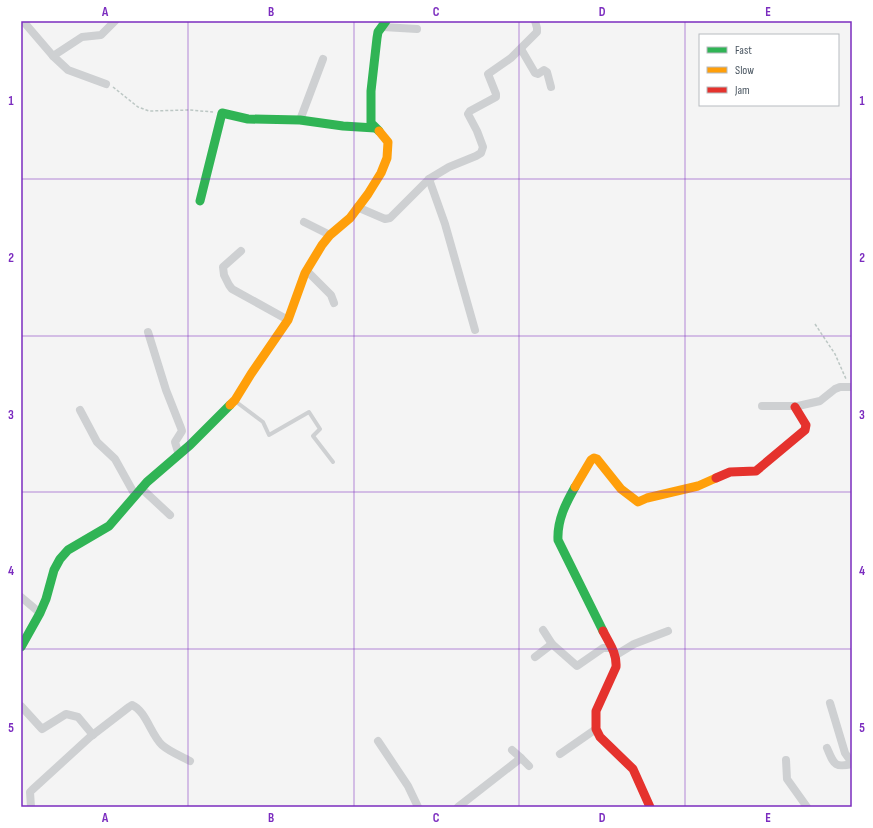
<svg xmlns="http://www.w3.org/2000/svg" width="873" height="828" font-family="'Sofia Sans Condensed',sans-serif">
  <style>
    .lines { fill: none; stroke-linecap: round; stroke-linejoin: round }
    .path { stroke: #bcc7c4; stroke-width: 1.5; stroke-dasharray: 3 2; stroke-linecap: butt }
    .lane { stroke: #ced0d2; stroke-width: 4 }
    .street { stroke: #ced0d2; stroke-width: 8 }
    .fast { stroke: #30b455; stroke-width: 9 }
    .slow { stroke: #ff9f0a; stroke-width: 9 }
    .jam { stroke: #e5322d; stroke-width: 9 }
    .grid { fill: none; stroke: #7b2cbf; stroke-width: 1; stroke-opacity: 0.55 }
    .neatline { fill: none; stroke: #7b2cbf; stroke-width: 1.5 }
    .grid-label { font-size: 13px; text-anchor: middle; font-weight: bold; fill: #7b2cbf }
  </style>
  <rect width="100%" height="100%" fill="#f4f4f4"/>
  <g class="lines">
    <g class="path">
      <polyline points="113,87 138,107 149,111 190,110 213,112"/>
      <polyline points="815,324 835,354 846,379"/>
    </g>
    <polyline class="lane" points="235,401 263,422 269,435 309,412 320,429 313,436 333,462"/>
    <g class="street">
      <polyline points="23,21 53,56 68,70 106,84"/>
      <polyline points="383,27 417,29"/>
      <polyline points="521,49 535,73 538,74 544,70 547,72 551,87"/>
      <polyline points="53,56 82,37 101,35 115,21"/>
      <polyline points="300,120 323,59"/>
      <polyline points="429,179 445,224 475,330"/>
      <polyline points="357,207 385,219 390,218 429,179 449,167 476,156 481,153 483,147 477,131 468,114 470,111 496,97 496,94 488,74 511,58 537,32 537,28 535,21"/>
      <polyline points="304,222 330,235"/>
      <polyline points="241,251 223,267 224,275 229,285 232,289 288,320"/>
      <polyline points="307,271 331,295 334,303"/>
      <polyline points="148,332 166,390 181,428 182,431 175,442 179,455"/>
      <polyline points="762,406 798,406 820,401 835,389 840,387 852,387"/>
      <polyline points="80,410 97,442 115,459 135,495"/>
      <polyline points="141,488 170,515"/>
      <polyline points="21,597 40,613"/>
      <polyline points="543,630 552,644"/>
      <polyline points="616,655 634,644 668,631"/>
      <polyline points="535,657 552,644 577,666 603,648 612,648"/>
      <polyline points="830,703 845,753 852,763"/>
      <polyline points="21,706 42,729 66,714 78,717 93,735"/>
      <polyline points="378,741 408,786 418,807"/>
      <path d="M827,748C834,764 834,768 852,764"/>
      <polyline points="512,750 521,758"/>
      <polyline points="560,754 596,729"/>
      <polyline points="786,760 787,779 807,807"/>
      <path d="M31,807L30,792L32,790L90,737L129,707L132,705C146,711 151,735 162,745C170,752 181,756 190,761"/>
      <polyline points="458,807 521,758 529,766"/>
    </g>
    <g class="fast">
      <polyline points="379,131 371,123 371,91 377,38 378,32 386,21"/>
      <polyline points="200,201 222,113 248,119 300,120 343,126 375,128"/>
      <path d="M575,487C566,503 557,520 558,540L603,631"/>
      <polyline points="21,647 40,613 46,599 54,570 60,559 68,550 109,526 147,482 190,445 230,405"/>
    </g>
    <g class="slow">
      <polyline points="230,405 235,400 251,374 288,320 305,273 322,245 330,235 350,218 368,194 381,173 387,158 388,142 379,131"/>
      <polyline points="575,487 591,460 594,458 597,459 621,489 638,502 647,498 698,486 716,478"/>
    </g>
    <g class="jam">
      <polyline points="716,478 730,472 756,471 805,430 806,425 795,407"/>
      <path d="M603,631C609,643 617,653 616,667L596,711V729L600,737L633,769L650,807"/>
    </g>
  </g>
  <path class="grid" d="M188,21V807M354,21V807M519,21V807M685,21V807M21,179H852M21,336H852M21,492H852M21,649H852"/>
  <rect width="873" height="828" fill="none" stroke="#ffffff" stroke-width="44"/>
  <rect x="699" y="34" width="140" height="72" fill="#ffffff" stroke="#b7bbc0"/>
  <rect x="707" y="47" width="20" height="6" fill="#30b455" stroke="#b7bbc0"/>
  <text x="735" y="54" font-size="12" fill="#4a5661">Fast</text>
  <rect x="707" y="67" width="20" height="6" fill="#ff9f0a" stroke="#b7bbc0"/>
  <text x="735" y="74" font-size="12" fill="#4a5661">Slow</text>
  <rect x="707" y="87" width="20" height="6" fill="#e5322d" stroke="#b7bbc0"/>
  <text x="735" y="94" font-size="12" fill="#4a5661">Jam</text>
  <rect x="22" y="22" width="829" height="784" class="neatline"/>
  <g class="grid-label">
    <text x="105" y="16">A</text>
    <text x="271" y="16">B</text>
    <text x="436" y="16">C</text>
    <text x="602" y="16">D</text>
    <text x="768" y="16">E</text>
    <text x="11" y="105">1</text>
    <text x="862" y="105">1</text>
    <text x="11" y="262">2</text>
    <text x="862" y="262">2</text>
    <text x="11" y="419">3</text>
    <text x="862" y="419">3</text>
    <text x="11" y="575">4</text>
    <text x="862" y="575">4</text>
    <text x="11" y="732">5</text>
    <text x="862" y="732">5</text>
    <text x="105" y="822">A</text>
    <text x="271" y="822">B</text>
    <text x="436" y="822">C</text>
    <text x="602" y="822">D</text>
    <text x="768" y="822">E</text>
  </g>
</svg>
